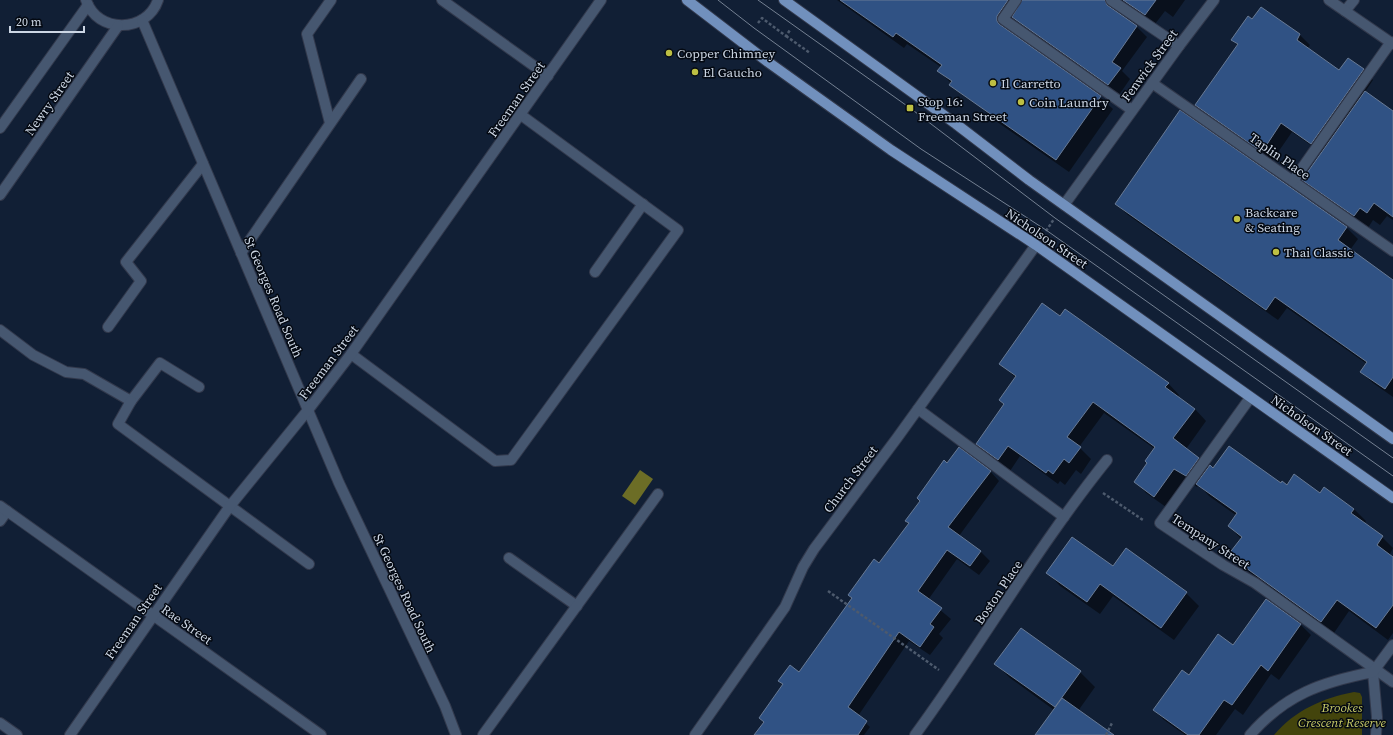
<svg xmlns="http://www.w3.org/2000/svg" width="1393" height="735" font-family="'Source Serif 4',serif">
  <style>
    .green { fill: #43440c }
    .water { fill: #6c6d26 }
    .shadow { fill: #0007 }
    .building { fill: #305284; stroke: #687a95 }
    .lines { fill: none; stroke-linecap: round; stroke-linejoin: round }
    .service-casing { stroke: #32394c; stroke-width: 12 }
    .minor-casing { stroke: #32394c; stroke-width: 12 }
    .primary-casing { stroke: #32394c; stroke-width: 12 }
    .path { stroke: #4d5a6d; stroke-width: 2.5; stroke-dasharray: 3 2; stroke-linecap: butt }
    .service { stroke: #465770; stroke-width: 10 }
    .minor { stroke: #465770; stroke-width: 10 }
    .primary { stroke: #7190bd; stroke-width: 10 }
    .tram { stroke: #748092; stroke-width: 1 }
    .poi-dot { fill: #bdbf43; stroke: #040912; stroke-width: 1.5 }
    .labels { text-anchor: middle; stroke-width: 3; stroke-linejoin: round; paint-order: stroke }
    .poi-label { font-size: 13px; fill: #ccd6e4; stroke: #040912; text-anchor: start }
    .street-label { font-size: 13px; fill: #ccd6e4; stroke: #040912 }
    .park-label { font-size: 13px; font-style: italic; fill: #c7ca67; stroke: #040912 }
  </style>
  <rect width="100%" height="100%" fill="#111f35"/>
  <path class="green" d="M1354,692L1360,693L1362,697V735H1274C1295,710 1323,698 1354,692Z"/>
  <polygon class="water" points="640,470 653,479 635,505 622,496"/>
  <g class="shadow">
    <polygon points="837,0 1019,0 1025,6 1022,8 966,93 950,82 939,71 941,67 907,44 904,48"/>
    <polygon points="1056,0 1185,0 1173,17 1165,11 1155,24 1115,7 1115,12 1137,27 1147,37 1122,71 1130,79 1119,95 1044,42 1034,32"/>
    <polygon points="1261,8 1300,35 1310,45 1307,49 1339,72 1363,70 1373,80 1365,92 1393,112 1393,220 1387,216 1380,225 1373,220 1368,228 1316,192 1303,179 1322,153 1292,132 1272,161 1206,115 1196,105 1238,45 1233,40 1253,21"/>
    <polygon points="1100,97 1113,109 1069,172 993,119 981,107"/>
    <polygon points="1116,204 1346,227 1358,239 1350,250 1393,281 1393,397 1373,383 1361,372 1367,364 1287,308 1278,320 1128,215"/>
    <polygon points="1060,317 1168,383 1179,395 1178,397 1195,409 1206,421 1186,449 1209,468 1320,494 1324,488 1354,509 1366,521 1364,524 1382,537 1393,548 1389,556 1393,558 1393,633 1388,640 1349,611 1334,633 1242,567 1230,555 1241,539 1229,526 1237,516 1209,496 1199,485 1197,487 1186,479 1166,507 1146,493 1135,481 1148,463 1155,449 1104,413 1079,447 1091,459 1081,474 1076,470 1065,485 1060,481 1058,484 1020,456 1010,471 989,455 977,444 1005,405 1016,378 1000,363"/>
    <polygon points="948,464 990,471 999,481 959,536 980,551 990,561 979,575 957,559 928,600 951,619 939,634 943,638 930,655 909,641 858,716 870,727 864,735 755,735 910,523"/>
    <polygon points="1113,567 1186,593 1199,606 1174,640 1113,596 1100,614 1060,586 1048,573"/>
    <polygon points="1267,600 1301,625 1311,635 1279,680 1271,674 1243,715 1235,709 1216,735 1185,735 1164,720 1154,710 1189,676 1234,646"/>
    <polygon points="996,664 1080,672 1095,687 1078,711 1109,735 1039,735 1054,710 1010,678"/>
  </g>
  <g class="building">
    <polygon points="840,0 1008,0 997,16 997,21 999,24 1101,96 1056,160 949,85 952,81 937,71 942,65 896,33 893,37"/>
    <polygon points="1022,0 1105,0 1107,5 1137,26 1112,62 1121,68 1108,85 1012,17"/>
    <polygon points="1123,0 1156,0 1145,15"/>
    <polygon points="1261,7 1300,34 1297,40 1339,70 1348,58 1364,69 1311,144 1281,123 1262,152 1195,105 1238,44 1231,40 1248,16 1252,19"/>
    <polygon points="1365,91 1393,111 1393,217 1374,203 1367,213 1360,208 1354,216 1302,180"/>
    <polygon points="1180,110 1347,227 1338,240 1393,280 1393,377 1385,389 1360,372 1367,362 1275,297 1266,310 1115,204"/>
    <polygon points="1042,303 1060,316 1065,309 1169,383 1165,387 1195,409 1173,438 1199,458 1186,476 1174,469 1154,497 1134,482 1147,463 1145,461 1155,447 1093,402 1067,437 1081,447 1069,463 1064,459 1053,474 1048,470 1046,473 1008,446 998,460 976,444 1004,404 999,400 1016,376 999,364"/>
    <polygon points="1229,446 1281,483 1282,481 1287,485 1294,474 1320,493 1324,487 1354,509 1351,513 1383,536 1377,545 1393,557 1393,605 1376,628 1337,600 1321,622 1228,555 1242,537 1228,526 1237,513 1196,484 1210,465 1213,468"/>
    <polygon points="959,447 991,471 948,527 981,551 970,566 947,550 918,591 942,608 930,624 934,627 920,647 899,632 848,707 867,721 858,735 754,735 764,722 759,718 783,684 778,681 790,665 799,672 852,598 848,595 874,559 879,563 909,523 905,521 920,501 917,498 944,460 947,463"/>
    <polygon points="1072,537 1113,566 1126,548 1187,592 1161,628 1100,584 1087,602 1046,573"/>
    <polygon points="1266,599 1301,624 1268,671 1261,665 1232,705 1224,700 1199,735 1188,735 1153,710 1182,670 1189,675 1218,634 1233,645"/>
    <polygon points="1021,628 1081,671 1055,707 994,664"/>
    <polygon points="1062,698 1114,735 1035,735"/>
  </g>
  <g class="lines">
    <g class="service-casing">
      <g id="service">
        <polyline points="442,0 548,76"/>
        <polyline points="1016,0 1003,19 1132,110"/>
        <polyline points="1111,0 1179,46"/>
        <polyline points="1345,11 1354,0"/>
        <polyline points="1152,83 1393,251"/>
        <polyline points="330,123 307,34 331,0"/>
        <polyline points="1293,181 1391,42"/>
        <polyline points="241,253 361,79"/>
        <polyline points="595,272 643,204"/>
        <polyline points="108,327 141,281 126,262 203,164"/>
        <polyline points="0,330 33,355 66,372 84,374 131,401 160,363 199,387"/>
        <polyline points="351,354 495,461 511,460 678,230 521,115"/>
        <polyline points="1250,398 1160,523 1223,565 1255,583 1393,682"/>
        <polyline points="131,401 118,424 309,564"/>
        <polyline points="0,521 7,511"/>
        <polyline points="509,558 577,606"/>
        <polyline points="0,723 17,735"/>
        <polyline points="483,735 658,494"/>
      </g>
    </g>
    <g class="minor-casing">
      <g id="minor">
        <path d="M86,0C97,34 147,33 158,0"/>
        <polyline points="1329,0 1393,44"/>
        <polyline points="142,20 339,483 445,706 456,735"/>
        <polyline points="0,128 88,5"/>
        <polyline points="0,195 118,26"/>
        <polyline points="1064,205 1179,46 1214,0"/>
        <polyline points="918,409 1064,517"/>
        <polyline points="0,506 321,735"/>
        <polyline points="1373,672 1377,717 1376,735"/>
        <polyline points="70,735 230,506 308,410 351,354 601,0"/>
        <polyline points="695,735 785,607 803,567 814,549 897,438 1036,245"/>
        <path d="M915,735C981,645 1037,547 1107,460"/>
        <path d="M1250,735C1286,694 1322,682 1373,672L1393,645"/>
      </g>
    </g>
    <g class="primary-casing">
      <g id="primary">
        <polyline points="687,0 768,62 891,150 1036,245 1393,498"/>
        <polyline points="784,0 956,124 1029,180 1393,439"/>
      </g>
    </g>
    <g class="path">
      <polyline points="758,23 762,18 786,36 790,30"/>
      <polyline points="786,36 810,53"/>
      <polyline points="1046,231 1054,219"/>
      <polyline points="1103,493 1143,520"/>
      <polyline points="828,591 939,670"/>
      <polyline points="1106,735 1112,723"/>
    </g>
    <use href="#service" class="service"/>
    <use href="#minor" class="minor"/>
    <use href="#primary" class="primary"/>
    <g class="tram">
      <polyline points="718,0 754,28 921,149 1046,230 1393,476"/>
      <polyline points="758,0 910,108 1055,218 1393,458"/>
    </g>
  </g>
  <g class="poi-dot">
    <circle cx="669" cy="53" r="4"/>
    <circle cx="695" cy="72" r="4"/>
    <circle cx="993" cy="83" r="4"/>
    <circle cx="1021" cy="102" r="4"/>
    <rect x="906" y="104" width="8" height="8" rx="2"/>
    <circle cx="1237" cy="219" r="4"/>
    <circle cx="1276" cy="252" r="4"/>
  </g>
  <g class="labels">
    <g class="poi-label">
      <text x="677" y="58">Copper Chimney</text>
      <text x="703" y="77">El Gaucho</text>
      <text x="1001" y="88">Il Carretto</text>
      <text x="918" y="106">Stop 16:<tspan x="918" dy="15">Freeman Street</tspan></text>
      <text x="1029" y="107">Coin Laundry</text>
      <text x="1245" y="217">Backcare<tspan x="1245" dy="15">&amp; Seating</tspan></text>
      <text x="1284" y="257">Thai Classic</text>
    </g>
    <g class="street-label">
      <text transform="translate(1149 65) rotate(-54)" y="5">Fenwick Street</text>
      <text transform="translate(516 99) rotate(-55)" y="5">Freeman Street</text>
      <text transform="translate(49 103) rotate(-55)" y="5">Newry Street</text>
      <text transform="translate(1280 156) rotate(35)" y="5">Taplin Place</text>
      <text transform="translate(1047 238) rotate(34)" y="5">Nicholson Street</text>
      <text transform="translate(274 297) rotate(67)" y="5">St Georges Road South</text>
      <text transform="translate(328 362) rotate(-53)" y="5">Freeman Street</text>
      <text transform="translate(1312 425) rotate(35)" y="5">Nicholson Street</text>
      <text transform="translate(850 479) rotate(-53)" y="5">Church Street</text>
      <text transform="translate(1211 541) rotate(33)" y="5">Tempany Street</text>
      <text transform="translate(998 592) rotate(-56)" y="5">Boston Place</text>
      <text transform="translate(405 593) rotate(65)" y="5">St Georges Road South</text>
      <text transform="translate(133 621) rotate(-55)" y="5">Freeman Street</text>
      <text transform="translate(187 624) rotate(35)" y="5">Rae Street</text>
    </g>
    <g class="park-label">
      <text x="1342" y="712">Brookes<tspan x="1342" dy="15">Crescent Reserve</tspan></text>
    </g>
  </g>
  <path d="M10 26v6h74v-6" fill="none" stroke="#ccd6e4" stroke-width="2"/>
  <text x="16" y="26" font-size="12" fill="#ccd6e4" stroke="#040912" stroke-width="3" paint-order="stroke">20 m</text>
</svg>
